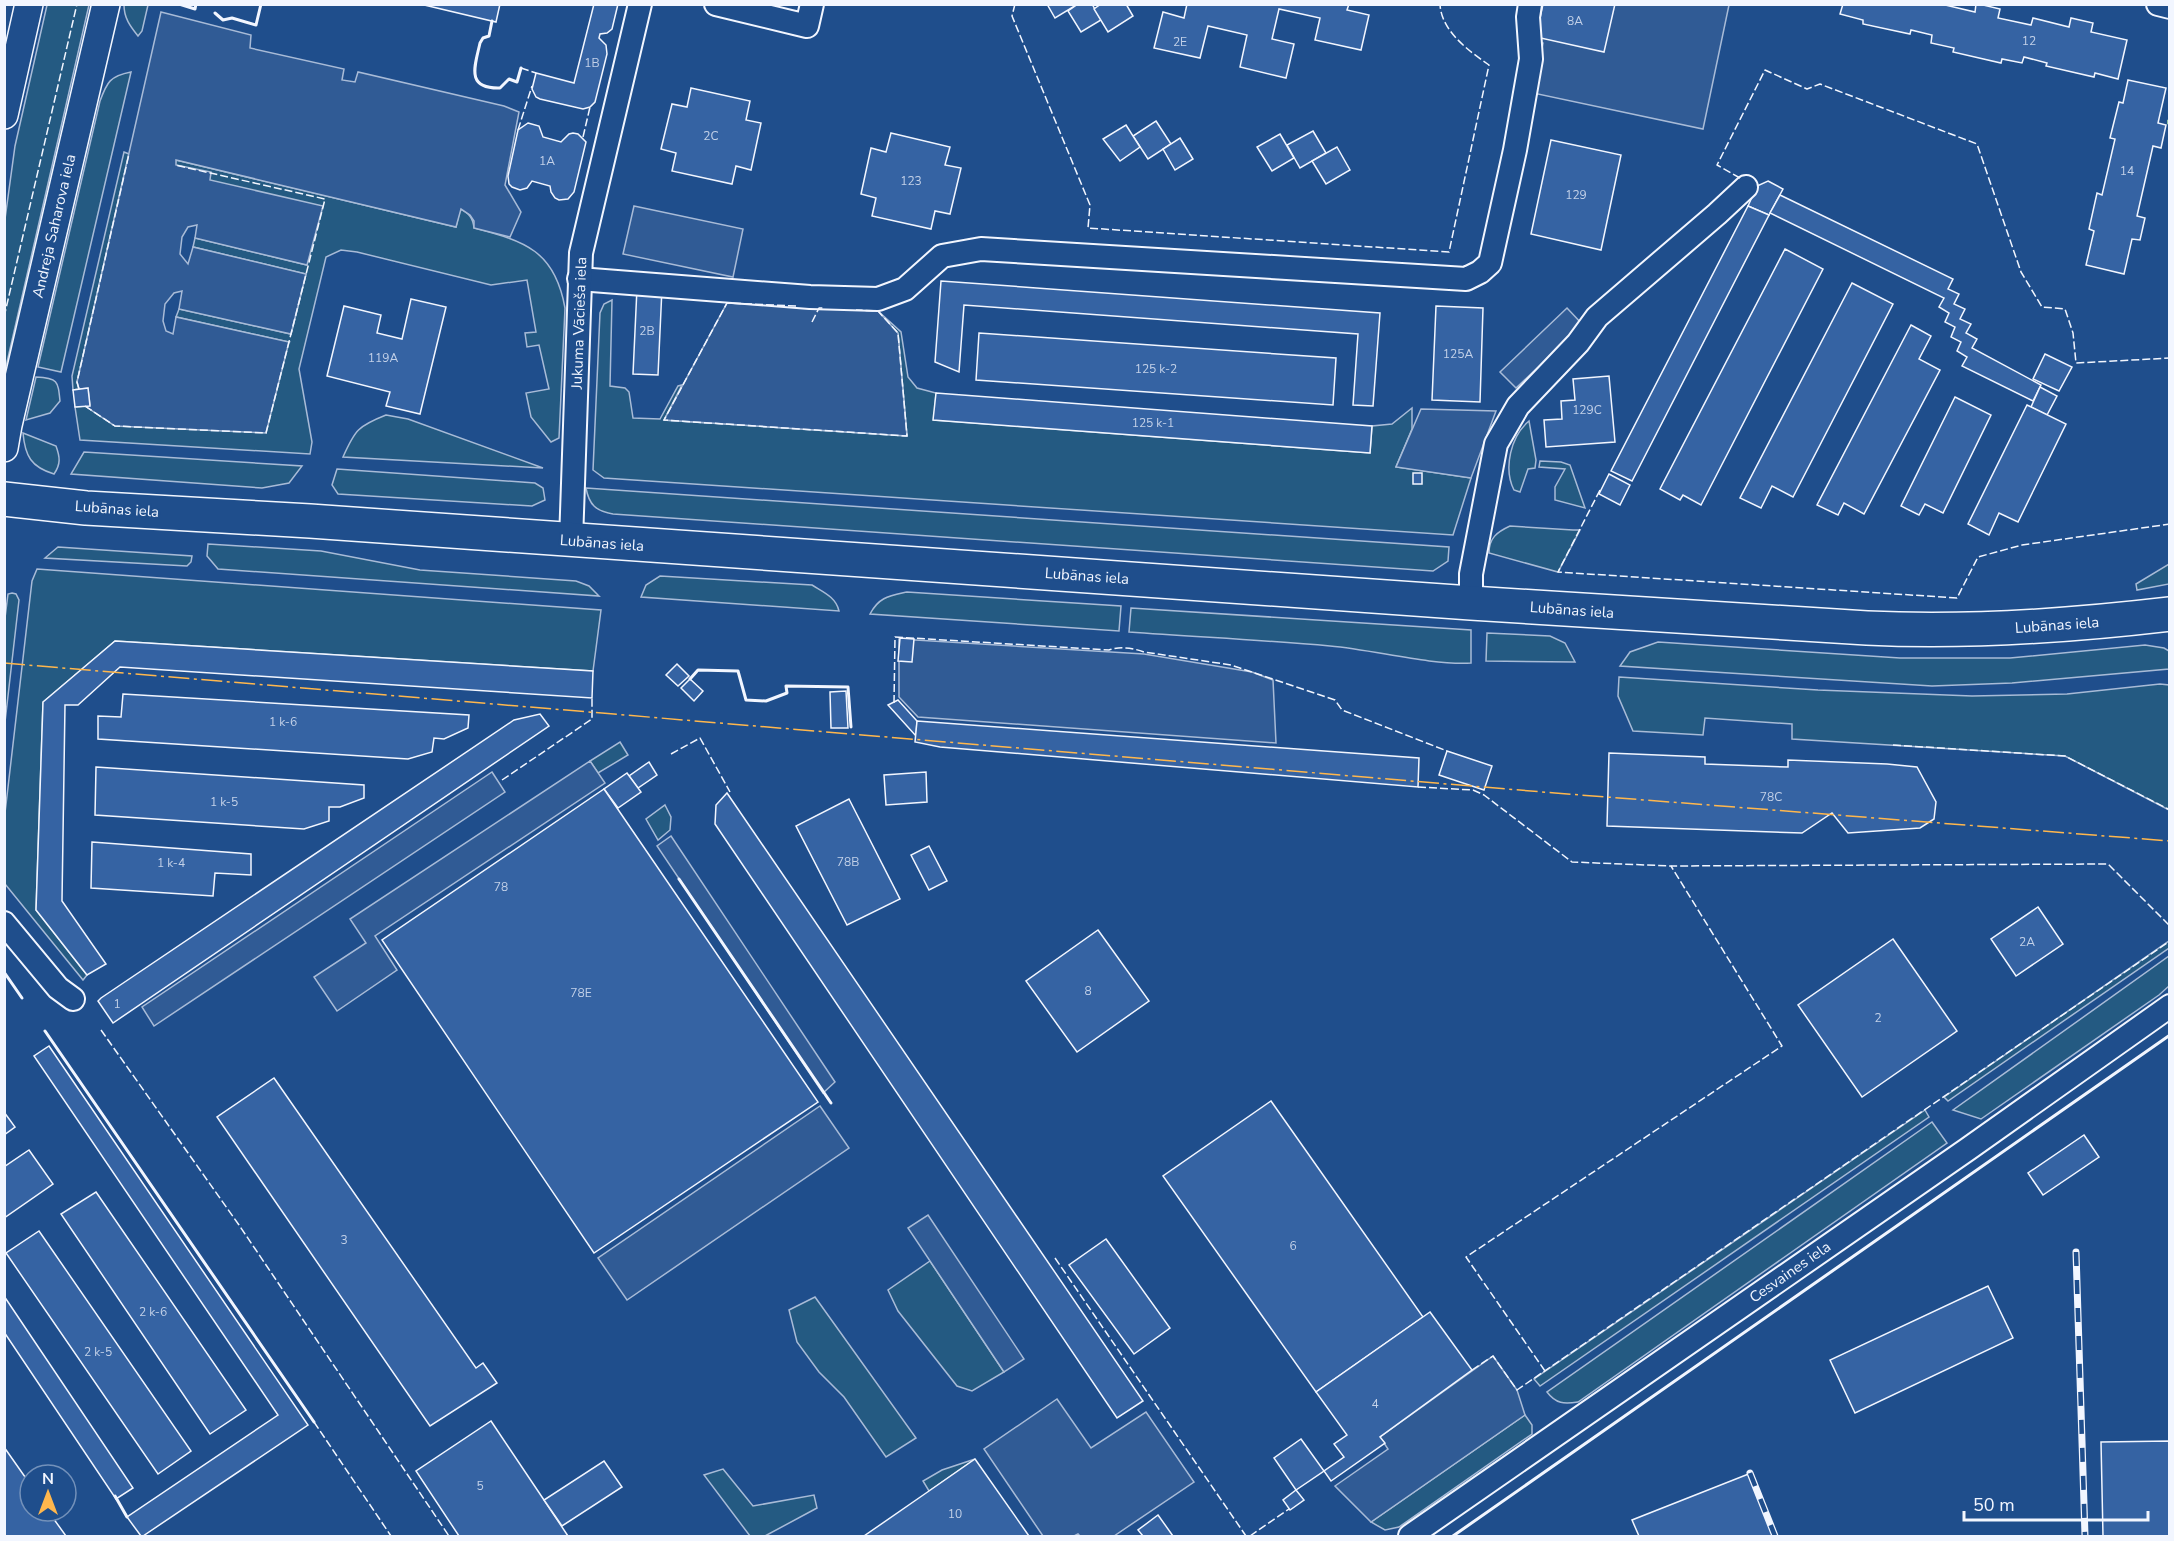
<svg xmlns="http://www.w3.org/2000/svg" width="2174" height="1541" font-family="'Nunito Sans',sans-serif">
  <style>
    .green { fill: #245a82; stroke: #a8bbd7; stroke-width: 1.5 }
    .parking { fill: #305b95; stroke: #a8bbd7; stroke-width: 1.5 }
    .building { fill: #3563a3; stroke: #f2f6ff; stroke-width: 1.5 }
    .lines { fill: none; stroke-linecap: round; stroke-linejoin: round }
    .minor-casing { stroke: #f2f6ff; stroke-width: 26 }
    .tertiary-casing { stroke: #f2f6ff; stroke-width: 30 }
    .primary-casing { stroke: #f2f6ff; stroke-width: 36 }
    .minor { stroke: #1f4e8c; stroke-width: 22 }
    .tertiary { stroke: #1f4e8c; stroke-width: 27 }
    .primary { stroke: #1f4e8c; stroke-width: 33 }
    .rail-casing { stroke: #f2f6ff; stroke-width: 7 }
    .rail { stroke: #1f4e8c; stroke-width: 4.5; stroke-dasharray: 14; stroke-linecap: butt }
    .hedge { stroke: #97c8a6; stroke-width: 4.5; stroke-dasharray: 3 4.5; stroke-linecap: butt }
    .fence { stroke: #f2f6ff; stroke-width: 1.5; stroke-dasharray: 8 3; stroke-linecap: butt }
    .wall { stroke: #f2f6ff; stroke-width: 3 }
    .power { stroke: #ffb74d; stroke-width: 1.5; stroke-dasharray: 21 4.5 3 4.5; stroke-linecap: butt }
    .labels { text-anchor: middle; stroke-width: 4.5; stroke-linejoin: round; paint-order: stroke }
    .number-label { font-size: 12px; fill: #c3d1e8 }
    .street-label { font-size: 15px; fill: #f2f6ff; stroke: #1f4e8c }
  </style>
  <rect width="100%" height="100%" fill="#1f4e8c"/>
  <g class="green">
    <polygon points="47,5 89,5 5,371 5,219 15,146"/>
    <path d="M124,5H148L142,31L138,36C130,26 124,18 124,5Z"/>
    <path d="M131,72L61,372L38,367L100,101C107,82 110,76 131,72Z"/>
    <polygon points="124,152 129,154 77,382 79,389 73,390 72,376"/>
    <path d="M176,160L456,227L460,209C469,213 473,218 474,228C525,241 555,251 565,308L559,438L551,442L531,417L526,393L549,389L539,345L527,347L525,333L536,332L527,280L491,285L357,252L341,250L326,257L299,369L312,442L310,454L80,440L75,407L85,406L115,426L289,342L176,317L179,309L291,334L306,274L193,247L195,238L307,265L209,180L211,173L175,165Z"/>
    <polygon points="612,300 610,386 625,388 629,392 633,418 660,419 678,386 682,385 664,420 907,436 898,334 878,311 901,332 908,377 917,388 936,393 934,420 1370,453 1372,426 1392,424 1412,408 1412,429 1396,467 1471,478 1453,535 604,478 593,470 600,313 604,304"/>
    <path d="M36,377C58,378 58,381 60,401L50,413L26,420Z"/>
    <path d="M386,415L408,419L543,468L343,457C355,430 358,426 386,415Z"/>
    <path d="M1529,421L1536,460L1535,468L1528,469L1520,492L1514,490C1503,468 1511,436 1529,421Z"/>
    <path d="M23,433L56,446C60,457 61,464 54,474C31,467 25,456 23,433Z"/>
    <polygon points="84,452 302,466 289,483 262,488 71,474"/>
    <polygon points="1540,461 1561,462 1570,465 1585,508 1555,500 1555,487 1565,469 1539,467"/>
    <polygon points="337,469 535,483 543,488 545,500 532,506 338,494 332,485"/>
    <path d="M586,488L1449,547L1448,561L1433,571L613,514C596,511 589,505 586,488Z"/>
    <path d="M1510,526L1573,530H1580L1558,572L1489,553C1489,538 1497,532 1510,526Z"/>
    <polygon points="208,544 321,551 420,570 576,581 589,586 599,596 218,569 207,556"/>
    <polygon points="58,547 192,556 191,562 187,566 45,558"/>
    <polygon points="2169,564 2169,584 2137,590 2136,584"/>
    <polygon points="37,569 601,610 593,671 115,641 43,702 36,910 87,975 83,980 5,884 5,813 32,581"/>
    <path d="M660,576L812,585C823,592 836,597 839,611L641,597L646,585Z"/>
    <path d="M907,592L1121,606L1119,631L870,614C879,597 889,596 907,592Z"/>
    <polygon points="12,593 16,594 19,600 5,722 4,626 8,594"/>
    <path d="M1131,608L1471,630V663C1427,665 1376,650 1330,646C1263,640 1196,637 1129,632Z"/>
    <polygon points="1487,633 1550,636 1565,643 1575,662 1486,661"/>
    <polygon points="1658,642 1900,658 2010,658 2145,645 2164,648 2169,651 2169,669 2012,683 1932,686 1620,666 1630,652"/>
    <polygon points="1619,677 1818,690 1972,696 2067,694 2160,684 2169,685 2169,810 2065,756 1792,739 1792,724 1705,718 1703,735 1633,731 1618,696"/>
    <polygon points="620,742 628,755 598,773 590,761"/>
    <polygon points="665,805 671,817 670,830 658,840 646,819"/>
    <polygon points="2169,941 2169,948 1948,1101 1944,1097"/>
    <polygon points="2169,956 2169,986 2159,995 1981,1119 1953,1110"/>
    <polygon points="1925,1110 1929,1117 1540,1386 1534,1379"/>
    <path d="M1932,1122L1947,1143L1578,1402C1564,1404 1556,1404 1547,1392Z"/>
    <polygon points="930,1261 1004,1372 972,1391 957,1386 898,1311 888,1290"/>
    <polygon points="815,1297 916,1438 886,1457 844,1397 819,1372 797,1342 789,1310"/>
    <polygon points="1525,1415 1532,1425 1532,1434 1399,1527 1385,1530 1371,1522"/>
    <polygon points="975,1459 929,1491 923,1481 942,1470"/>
    <polygon points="723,1469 753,1506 814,1495 817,1508 765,1536 750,1536 704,1475"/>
  </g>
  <g class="parking">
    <polygon points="1538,5 1729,5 1703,129 1533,93 1543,43 1530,40"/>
    <polygon points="161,12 251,35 250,48 344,69 342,80 355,82 358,72 504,106 519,112 505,185 521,212 510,237 474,228 474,221 470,215 461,209 456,227 176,160 176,165 211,172 210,180 323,206 307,265 195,238 197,225 188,227 182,237 180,254 188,264 193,247 306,274 291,334 179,309 182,291 174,293 165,304 163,321 166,331 173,334 176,317 289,342 266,433 115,426 85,406 90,405 88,388 79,389 77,382"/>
    <polygon points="634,206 743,229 733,277 623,254"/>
    <polygon points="727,303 878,311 898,333 907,436 664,420"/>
    <polygon points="1567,308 1583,325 1516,388 1500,372"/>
    <polygon points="1421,409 1496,411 1471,478 1396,467"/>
    <polygon points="899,639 1144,654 1252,672 1273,680 1276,743 918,717 899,697"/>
    <polygon points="590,761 605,783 375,936 397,970 337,1011 314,977 366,943 350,919"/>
    <polygon points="492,772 505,792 154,1026 142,1007"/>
    <polygon points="671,836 835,1082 823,1093 657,846"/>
    <polygon points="820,1106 849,1148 627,1300 598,1258"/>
    <polygon points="928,1215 1024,1359 1004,1372 908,1228"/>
    <polygon points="1493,1356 1517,1390 1525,1415 1371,1522 1335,1486 1388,1449 1380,1437"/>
    <polygon points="1057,1399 1091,1448 1146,1412 1194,1482 1114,1536 1080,1536 1078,1534 1074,1536 1043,1536 984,1449"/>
  </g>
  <g class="building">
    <polygon points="420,4 500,4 496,22"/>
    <polygon points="594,4 618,4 612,29 607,33 600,34 599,38 606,45 607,54 595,102 590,107 583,109 540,99 536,97 532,89 536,73 574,83"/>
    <polygon points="1047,4 1078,4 1055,18"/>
    <polygon points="1078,4 1092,4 1101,20 1081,32 1068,11"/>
    <polygon points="1101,4 1126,4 1133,16 1108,32 1094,9"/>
    <polygon points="1187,4 1349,4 1347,10 1369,15 1361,50 1315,40 1320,18 1279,9 1272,39 1294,44 1286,78 1240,67 1247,35 1208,26 1200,58 1154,48 1163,12 1184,18"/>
    <polygon points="1543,4 1615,4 1604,52 1536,37"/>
    <polygon points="1843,4 1941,4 1975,12 1976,4 1979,4 2000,9 1998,18 2031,25 2033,18 2069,27 2071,18 2093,23 2091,32 2127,40 2118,79 2095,73 2094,77 2046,66 2047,63 2024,57 2022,63 2002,59 2001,63 1953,52 1954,48 1931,43 1932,35 1911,30 1910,34 1863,24 1863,20 1840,14"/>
    <polygon points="2128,80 2166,88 2158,123 2166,125 2161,148 2153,146 2137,216 2145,218 2140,240 2132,239 2124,274 2086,265 2094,231 2089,229 2097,193 2102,195 2115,139 2110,138 2119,102 2123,103"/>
    <polygon points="691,88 750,101 746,120 761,123 751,170 736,166 732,184 672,171 676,153 661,149 672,104 687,107"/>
    <polygon points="1156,121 1171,144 1148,159 1133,136"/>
    <polygon points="528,123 539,126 543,137 561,142 569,134 573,133 578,134 586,142 574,192 568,199 559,200 555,198 551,192 550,186 532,181 527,188 520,190 512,187 509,184 508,176 518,130"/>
    <polygon points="1126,125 1140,147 1120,161 1103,139"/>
    <polygon points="1313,131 1326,153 1300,168 1287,145"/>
    <polygon points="891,133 950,147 945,165 961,168 950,214 935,211 931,229 872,216 876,198 861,194 871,148 886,152"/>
    <polygon points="1280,134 1294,158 1272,171 1257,147"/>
    <polygon points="1180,138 1193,159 1175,170 1163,149"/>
    <polygon points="1551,140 1621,155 1601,250 1531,234"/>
    <polygon points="1337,147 1350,170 1326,184 1312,161"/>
    <polygon points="1768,181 1783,189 1769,215 1748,206 1757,186"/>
    <polygon points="1780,195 1953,279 1948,289 1959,294 1954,304 1965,309 1960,319 1971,324 1966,333 1977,339 1972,348 2041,385 2033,401 1962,366 1967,357 1957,351 1961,342 1951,337 1955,327 1945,322 1949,313 1939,307 1944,298 1770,213"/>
    <polygon points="1748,206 1769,215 1632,481 1611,471"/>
    <polygon points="1785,249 1823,269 1701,505 1683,495 1680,500 1660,489"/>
    <polygon points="941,281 1380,313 1373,406 1353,405 1358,334 964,305 959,372 935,362"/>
    <polygon points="1852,283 1893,304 1793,497 1772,486 1761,508 1740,498"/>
    <polygon points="637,288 662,288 658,375 633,374"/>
    <polygon points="411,299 446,307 420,414 386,406 390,392 327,376 344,306 381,315 377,333 402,339"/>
    <polygon points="1436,306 1483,308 1480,402 1432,400"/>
    <polygon points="1911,325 1931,336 1919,359 1940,370 1864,514 1844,503 1838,515 1817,505"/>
    <polygon points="979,333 1336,358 1333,405 976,380"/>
    <polygon points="2045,354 2072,367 2059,391 2033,379"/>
    <polygon points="1609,376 1615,442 1546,447 1544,420 1562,419 1561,401 1575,400 1573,379"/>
    <polygon points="2040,387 2057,396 2047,415 2031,407"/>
    <polygon points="88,388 90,406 75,407 73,390"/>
    <polygon points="936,393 1372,426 1370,453 933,420"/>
    <polygon points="1955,397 1991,415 1943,513 1925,504 1919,515 1901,506"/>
    <polygon points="2027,405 2066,424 2018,522 1999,513 1989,535 1968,524"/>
    <rect x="1413" y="473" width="9" height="11"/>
    <polygon points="1609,474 1630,485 1620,505 1599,494"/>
    <polygon points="900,638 914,639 912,662 898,661"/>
    <polygon points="115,641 593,671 592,698 120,667 78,705 65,705 62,901 106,964 87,975 36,910 43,702"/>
    <polygon points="677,664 689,676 678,686 666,675"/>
    <polygon points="690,679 703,691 694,701 681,688"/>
    <polygon points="846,691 848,728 831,728 830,692"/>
    <polygon points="123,694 469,715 468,728 444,739 434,738 432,752 408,759 98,739 98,716 121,717"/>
    <polygon points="898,700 917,721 916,736 888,705"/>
    <polygon points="540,714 549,726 113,1023 98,1001 101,998 514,720"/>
    <polygon points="917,721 1419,758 1418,787 940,747 915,742"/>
    <polygon points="1447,751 1492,766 1484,790 1439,775"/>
    <polygon points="1609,753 1705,757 1705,764 1788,767 1788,760 1887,764 1917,767 1936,802 1934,819 1920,828 1848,833 1832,813 1802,833 1607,826"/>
    <polygon points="649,762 657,775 638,788 629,776"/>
    <polygon points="96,767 364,785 364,798 340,807 329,807 329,821 304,829 95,815"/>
    <polygon points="926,772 927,802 886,805 884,775"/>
    <polygon points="627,773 641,792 618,808 604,789"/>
    <polygon points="604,789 818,1102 594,1253 382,940"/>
    <polygon points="727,793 1143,1401 1117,1418 715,824 716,805"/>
    <polygon points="849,799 900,899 847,925 796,826"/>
    <polygon points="92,842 251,854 251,875 215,873 213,896 91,888"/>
    <polygon points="929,846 947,881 929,890 911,855"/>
    <polygon points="2038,907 2063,944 2016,976 1991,939"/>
    <polygon points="1098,930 1149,1001 1077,1052 1026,981"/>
    <polygon points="1893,939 1957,1031 1862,1097 1798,1005"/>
    <polygon points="49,1046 308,1425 143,1536 141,1536 127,1517 278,1415 34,1056"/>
    <polygon points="274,1078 476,1368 483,1363 497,1383 430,1426 217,1117"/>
    <polygon points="1271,1101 1423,1317 1316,1392 1163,1176"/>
    <polygon points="4,1112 15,1127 4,1135"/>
    <polygon points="2084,1135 2099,1157 2043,1195 2028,1173"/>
    <polygon points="29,1150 53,1184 4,1218 4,1167"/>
    <polygon points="96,1192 246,1410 210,1434 61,1214"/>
    <polygon points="39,1231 191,1451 158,1474 6,1253"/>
    <polygon points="1106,1239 1170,1328 1134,1354 1069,1265"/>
    <polygon points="1988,1286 2013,1338 1855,1413 1830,1360"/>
    <polygon points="4,1296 133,1488 116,1499 4,1332"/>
    <polygon points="1430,1312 1472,1370 1380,1437 1385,1443 1331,1481 1324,1471 1344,1457 1334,1444 1347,1435 1316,1392"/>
    <polygon points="491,1421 544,1500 568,1536 459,1536 416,1471"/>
    <polygon points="1301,1439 1324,1471 1296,1490 1274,1458"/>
    <polygon points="2170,1441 2170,1536 2103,1536 2101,1442"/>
    <polygon points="4,1447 30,1484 30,1511 48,1511 66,1536 4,1536"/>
    <polygon points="975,1459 1029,1536 864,1536 929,1491"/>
    <polygon points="604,1461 622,1487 562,1526 544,1500"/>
    <polygon points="1751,1473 1775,1536 1639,1536 1632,1520"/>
    <polygon points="1296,1490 1304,1500 1290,1510 1283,1500"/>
    <polygon points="1158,1515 1173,1536 1143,1536 1138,1530"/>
  </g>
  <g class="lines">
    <g class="minor-casing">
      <g id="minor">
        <polyline points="716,4 807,26 812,4"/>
        <polyline points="2158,4 2170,7"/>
        <polyline points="579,279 810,297 878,299 905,289 942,256 981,249 1466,279 1480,272 1490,263 1515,150 1531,59 1528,17 1530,4"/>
        <polyline points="571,541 581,253 640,4"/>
        <polyline points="1471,603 1471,574 1496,444 1518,406 1578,343 1597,317 1717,214 1746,187"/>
        <polyline points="4,923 58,988 73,999"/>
        <polyline points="1410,1536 1968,1149 2170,1006"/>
      </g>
    </g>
    <g class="tertiary-casing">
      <g id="tertiary">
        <polyline points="4,115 29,4"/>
        <polyline points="4,448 8,425 106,4"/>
      </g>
    </g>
    <g class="primary-casing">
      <path id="primary" d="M4,499L86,508L310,521L1471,603L1867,628C1969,633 2068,626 2170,614"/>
    </g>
    <use href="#minor" class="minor"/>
    <use href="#tertiary" class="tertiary"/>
    <use href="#primary" class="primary"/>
    <g class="rail-casing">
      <g id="rail">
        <polyline points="2076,1252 2085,1536"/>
        <polyline points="1750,1473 1775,1536"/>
      </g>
    </g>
    <use href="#rail" class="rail"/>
    <polyline class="hedge" points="2167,122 2170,122"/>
    <g class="fence">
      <path d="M1015,4L1012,16L1090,205L1088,228L1449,252L1489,65C1469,51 1441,31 1440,4"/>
      <polyline points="521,68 536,73"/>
      <polyline points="518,130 532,86"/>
      <polyline points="583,137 590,107"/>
      <polyline points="1740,178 1717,165 1765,70 1807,89 1820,84 1977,144 2021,272 2042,307 2065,309 2073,333 2076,363 2170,358"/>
      <polyline points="796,306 727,303 664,420 907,436 898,333 878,311 856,310"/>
      <polyline points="4,317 77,4"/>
      <polyline points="812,322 819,308 823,308"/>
      <polyline points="79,389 77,382 129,154"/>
      <polyline points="85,406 115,426 266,433 325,199 175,165"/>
      <polyline points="1600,490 1558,572 1957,598 1978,557 2022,545 2170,524"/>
      <path d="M894,703L895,637L1109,650C1121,646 1133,648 1144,652L1231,665L1335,700L1342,710L1447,751"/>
      <polyline points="1893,745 2065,756 2170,810"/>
      <polyline points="671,754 700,738 730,792"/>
      <polyline points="502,780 592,719 592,698"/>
      <polyline points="1418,787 1473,790 1484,795 1572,862 1671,866 2108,864 2170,926"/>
      <polyline points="101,1030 239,1225 449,1536"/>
      <polyline points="1055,1258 1246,1536"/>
      <polyline points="1472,1370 1493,1356 1517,1390 2170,941"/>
      <polyline points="1545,1371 1466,1257 1782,1046 1671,866"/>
      <polyline points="314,1422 391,1536"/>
      <polyline points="1250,1536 1289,1509"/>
    </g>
    <g class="wall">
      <polyline points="179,4 195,9 196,4"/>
      <polyline points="215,13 223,20 232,18 256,25 261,4"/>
      <path d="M492,21L489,36L483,38L480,43C475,66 465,89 500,88L509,79L517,82L521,68"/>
      <polyline points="690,679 698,670 738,671 746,700 766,701 787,693 786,686 848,687 851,727"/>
      <polyline points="679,879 831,1103"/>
      <polyline points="4,972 22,998"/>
      <polyline points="45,1031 314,1422"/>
      <polyline points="115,1496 127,1517"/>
      <polyline points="1453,1536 2170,1035"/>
    </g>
    <polyline class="power" points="4,663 1555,793 2170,841"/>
  </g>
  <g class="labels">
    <g class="number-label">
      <text x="1575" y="25">8A</text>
      <text x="2029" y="45">12</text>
      <text x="1180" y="46">2E</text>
      <text x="592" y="67">1B</text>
      <text x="711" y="140">2C</text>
      <text x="547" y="165">1A</text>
      <text x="2127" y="175">14</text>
      <text x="911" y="185">123</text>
      <text x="1576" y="199">129</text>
      <text x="647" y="335">2B</text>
      <text x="1458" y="358">125A</text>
      <text x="383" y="362">119A</text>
      <text x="1156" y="373">125 k-2</text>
      <text x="1587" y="414">129C</text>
      <text x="1153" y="427">125 k-1</text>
      <text x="283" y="726">1 k-6</text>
      <text x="1771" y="801">78C</text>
      <text x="224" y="806">1 k-5</text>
      <text x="848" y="866">78B</text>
      <text x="171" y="867">1 k-4</text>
      <text x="501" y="891">78</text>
      <text x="2027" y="946">2A</text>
      <text x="1088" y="995">8</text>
      <text x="581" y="997">78E</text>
      <text x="117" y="1008">1</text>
      <text x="1878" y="1022">2</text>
      <text x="344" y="1244">3</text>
      <text x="1293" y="1250">6</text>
      <text x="153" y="1316">2 k-6</text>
      <text x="98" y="1356">2 k-5</text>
      <text x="1375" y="1408">4</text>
      <text x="480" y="1490">5</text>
      <text x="955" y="1518">10</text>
    </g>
    <g class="street-label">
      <text transform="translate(54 226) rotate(-77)" y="5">Andreja Saharova iela</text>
      <text transform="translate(579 323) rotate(-88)" y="5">Jukuma Vācieša iela</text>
      <text transform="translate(117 509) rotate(4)" y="5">Lubānas iela</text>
      <text transform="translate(602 543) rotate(4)" y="5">Lubānas iela</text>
      <text transform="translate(1087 576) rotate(4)" y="5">Lubānas iela</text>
      <text transform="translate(1572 610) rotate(4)" y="5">Lubānas iela</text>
      <text transform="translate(2057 625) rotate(-4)" y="5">Lubānas iela</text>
      <text transform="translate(1790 1272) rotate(-35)" y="5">Cesvaines iela</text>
    </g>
  </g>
  <rect width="2174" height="1541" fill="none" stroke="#f2f6ff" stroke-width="12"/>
  <g transform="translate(48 1493)"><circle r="28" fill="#1f4e8c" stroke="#7391ba" stroke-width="1.5"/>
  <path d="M0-4.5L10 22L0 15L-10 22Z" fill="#ffb74d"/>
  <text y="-9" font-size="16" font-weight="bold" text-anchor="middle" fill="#f2f6ff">N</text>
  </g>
  <path d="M1964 1511v9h184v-9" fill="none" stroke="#f2f6ff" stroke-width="3"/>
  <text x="1973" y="1511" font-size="18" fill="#f2f6ff" stroke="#1f4e8c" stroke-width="4.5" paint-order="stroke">50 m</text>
</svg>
